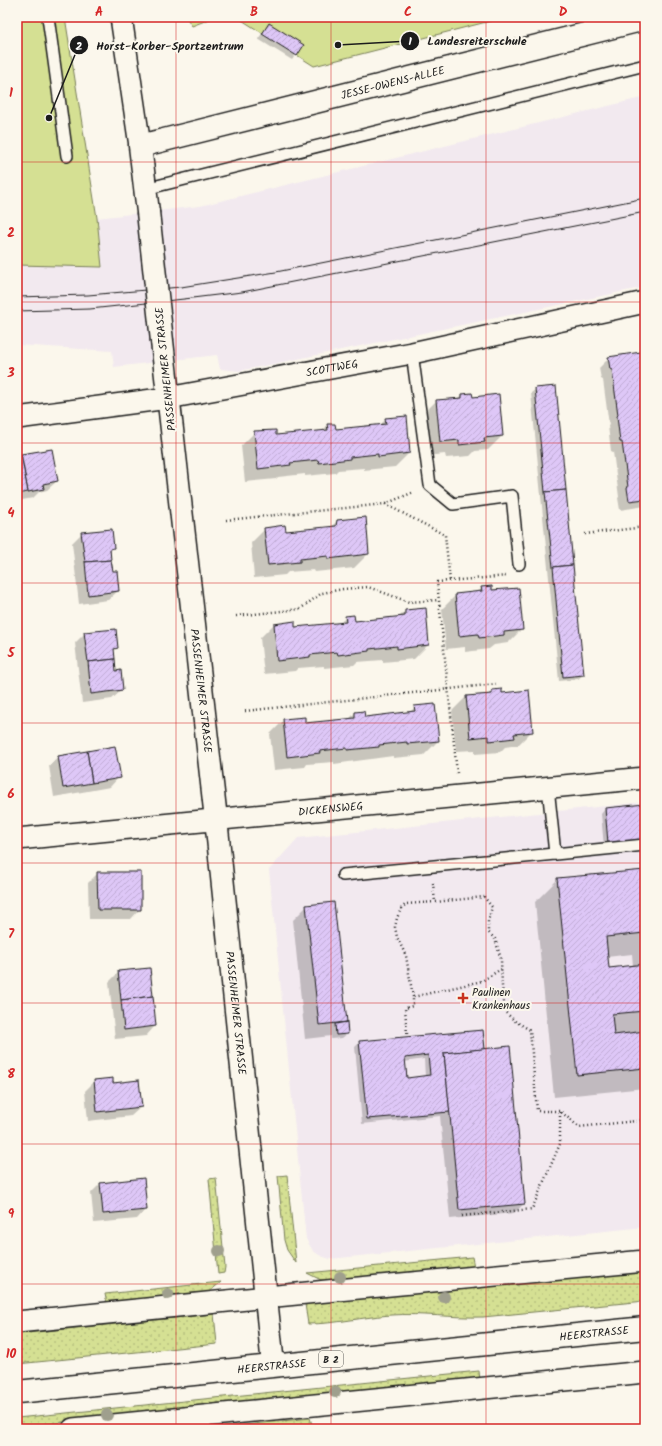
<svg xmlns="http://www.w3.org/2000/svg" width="662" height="1446" font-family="Kalam,sans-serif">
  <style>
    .built { fill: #f2e9ef }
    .grass { fill: url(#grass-dots); stroke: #787e58 }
    .park { fill: #d5e093; stroke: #787e58 }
    .shadow { fill: #0003; fill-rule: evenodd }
    .building { fill: url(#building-hatch); stroke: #1c1c1c; fill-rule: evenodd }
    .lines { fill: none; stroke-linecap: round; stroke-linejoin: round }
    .lane-casing { stroke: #1c1c1c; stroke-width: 14 }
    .street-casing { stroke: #1c1c1c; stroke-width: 24 }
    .secondary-casing { stroke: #1c1c1c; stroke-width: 25 }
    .primary-casing { stroke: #1c1c1c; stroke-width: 25 }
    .path { stroke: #1c1c1c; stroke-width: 2.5; stroke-dasharray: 1 3; stroke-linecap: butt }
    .lane { stroke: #fbf7ec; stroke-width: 11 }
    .street { stroke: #fbf7ec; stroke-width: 21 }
    .secondary { stroke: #fbf7ec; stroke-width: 22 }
    .primary { stroke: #fbf7ec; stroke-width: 22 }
    .tram { stroke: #1c1c1c; stroke-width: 1 }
    .secondary-bridge-casing { stroke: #1c1c1c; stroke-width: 25; stroke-linecap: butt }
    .secondary-bridge { stroke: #fbf7ec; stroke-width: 22 }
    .tree { fill: #9f9f8d }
    .grid { fill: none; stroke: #d62828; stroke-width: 1; stroke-opacity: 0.55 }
    .poi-dot { fill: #c8321e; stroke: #fbf7ec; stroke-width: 1.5 }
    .labels { text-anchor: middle; stroke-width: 4; stroke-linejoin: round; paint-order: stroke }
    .shield { fill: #fbf7ec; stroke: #5f5e5a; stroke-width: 1 }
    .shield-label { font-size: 10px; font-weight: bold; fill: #1c1c1c }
    .street-label { font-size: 11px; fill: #1c1c1c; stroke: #fbf7ec }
    .poi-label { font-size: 11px; fill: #1c1c1c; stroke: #fbf7ec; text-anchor: start }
    .leader { fill: none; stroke: #1c1c1c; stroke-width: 1.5 }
    .callout-dot { fill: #1c1c1c; stroke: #fbf7ec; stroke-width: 1.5 }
    .mark-label { font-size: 12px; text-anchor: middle; font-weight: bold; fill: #fff }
    .callout-label { font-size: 12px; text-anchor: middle; font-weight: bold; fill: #1c1c1c; stroke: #fbf7ec; stroke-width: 4; stroke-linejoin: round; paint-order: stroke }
    .neatline { fill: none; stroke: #d62828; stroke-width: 1.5 }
    .grid-label { font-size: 13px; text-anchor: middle; font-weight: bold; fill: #d62828 }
  </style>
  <defs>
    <pattern id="grass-dots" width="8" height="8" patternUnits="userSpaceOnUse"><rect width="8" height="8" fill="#d5e093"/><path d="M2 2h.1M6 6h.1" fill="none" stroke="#b6c07e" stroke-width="1.8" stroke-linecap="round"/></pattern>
    <pattern id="building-hatch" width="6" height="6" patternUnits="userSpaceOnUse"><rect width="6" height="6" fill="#dec7f7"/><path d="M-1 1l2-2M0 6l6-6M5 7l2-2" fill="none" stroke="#beaad3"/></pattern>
  </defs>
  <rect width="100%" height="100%" fill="#fbf7ec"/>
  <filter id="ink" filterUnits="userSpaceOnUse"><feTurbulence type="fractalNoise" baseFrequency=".025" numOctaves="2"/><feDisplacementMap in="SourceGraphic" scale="8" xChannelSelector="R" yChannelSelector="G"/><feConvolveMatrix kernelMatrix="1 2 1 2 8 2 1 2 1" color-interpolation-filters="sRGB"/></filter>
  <g filter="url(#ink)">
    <g class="built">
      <polygon points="645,97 645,287 239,371 220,369 217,355 114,367 112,351 17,345 17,265 102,267 97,218 200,206"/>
      <polygon points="645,802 645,1227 330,1259 321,1256 313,1251 306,1239 269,870 298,838"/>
    </g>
    <g class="grass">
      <polygon points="287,1175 296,1263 287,1250 284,1240 278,1176"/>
      <polygon points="216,1178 225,1267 224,1273 218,1274 209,1179"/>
      <polygon points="472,1257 474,1267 333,1281 321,1280 307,1273"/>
      <path d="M645,1269V1301L483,1317C453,1318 422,1313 391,1315C363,1317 335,1324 308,1324L305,1304Z"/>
      <polygon points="221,1282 209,1292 201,1294 107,1304 105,1294"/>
      <polygon points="214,1314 217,1344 17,1364 17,1334"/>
      <polygon points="479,1371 480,1380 17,1427 17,1418"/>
      <polygon points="310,1418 313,1428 298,1429 206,1429"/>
    </g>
    <g class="park">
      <polygon points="17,17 65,17 97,218 102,267 17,265"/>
      <polygon points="186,17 215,17 192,26"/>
      <polygon points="237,17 506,17 314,66"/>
    </g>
    <g class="shadow">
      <polygon points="269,24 303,45 292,60 258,39"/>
      <polygon points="609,358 645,383 645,506 620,510 618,498 619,497 613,452 611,451 608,426 609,425 603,380 601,379 599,368"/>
      <polygon points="536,389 583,675 578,679 559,681 531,393"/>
      <polygon points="462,395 502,436 488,450 475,451 470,456 446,458 445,454 426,456 422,415 436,401 458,400"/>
      <polygon points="386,419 409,453 395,467 364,470 364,468 338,470 335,473 305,476 305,474 278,477 276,479 245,482 241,446 255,432 275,436 322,431 328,425 335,430 379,426"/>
      <polygon points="17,456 57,481 47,490 39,492 33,498 17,501"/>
      <polygon points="337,521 368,554 354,568 315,572 314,570 288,572 285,575 254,578 251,543 265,529 285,532 331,527"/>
      <polygon points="82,533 113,548 110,552 112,572 118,591 108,600 79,604 72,543"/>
      <polygon points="645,567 645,584 645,580 643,581 642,570"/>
      <polygon points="482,588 491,591 522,629 508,643 494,645 489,649 465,652 465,647 446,649 442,609 456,595 477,593"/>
      <polygon points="405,611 428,645 414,659 383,662 383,660 357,662 354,665 324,668 324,666 298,668 295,671 264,674 260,638 274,624 295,628 340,623 346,617 354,622 399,617"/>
      <polygon points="85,633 117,647 113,651 116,672 122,690 112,699 82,703 75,643"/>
      <polygon points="492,691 532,731 518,745 505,747 500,752 475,754 475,750 456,751 452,711 466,697 488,695"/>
      <polygon points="415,707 438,741 424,755 393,758 393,756 334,764 334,762 307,764 305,767 274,770 270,734 284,720 304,724 349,719 355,713 364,718 409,713"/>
      <polygon points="58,756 119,777 110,787 54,797 49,766"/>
      <polygon points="645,805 645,843 604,847 601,814 605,809"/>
      <path d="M645,871V1088L554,1097L535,902L558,879ZM632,954L633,966L608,969L607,957Z"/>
      <polygon points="98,873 140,909 131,919 89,919 88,883"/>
      <polygon points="333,903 347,1034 342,1038 331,1039 331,1036 305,1039 293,920 307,906"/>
      <polygon points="119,972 155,1026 146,1036 115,1039 109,982"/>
      <path d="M360,1042L484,1048L524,1204L514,1213L450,1219L440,1116L362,1124L355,1047ZM424,1059L425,1077L406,1079L404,1062Z"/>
      <polygon points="95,1081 113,1084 141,1107 131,1116 88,1121 85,1091"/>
      <polygon points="100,1184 146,1209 137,1219 94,1223 91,1193"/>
    </g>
    <g class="building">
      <polygon points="269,23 304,45 297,56 262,34"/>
      <polygon points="641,352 645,382 645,499 629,501 627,488 628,487 622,442 620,442 617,416 618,415 612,370 610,369 608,357"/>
      <polygon points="556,386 566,490 545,492 535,388"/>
      <polygon points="472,393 473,397 499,394 503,436 484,438 485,442 459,445 459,440 440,442 436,400 462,398 462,394"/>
      <polygon points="407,416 410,453 378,457 378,454 350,457 350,459 319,463 318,460 290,463 291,465 258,469 254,431 276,430 276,435 328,430 327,424 335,424 336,429 386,424 385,418"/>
      <polygon points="52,449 58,481 43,484 44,489 28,492 21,454"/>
      <polygon points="21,454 28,492 17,494 17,455"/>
      <polygon points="566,490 573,565 553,567 545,492"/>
      <polygon points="366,517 369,554 328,559 328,556 300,559 300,562 268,565 264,528 285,525 286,531 336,526 337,520"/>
      <polygon points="112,529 114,548 110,549 111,560 85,562 81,532"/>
      <polygon points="111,560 113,571 117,571 119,591 88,595 85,562"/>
      <polygon points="573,565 584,675 563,677 553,567"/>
      <polygon points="492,586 492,590 519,588 523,630 504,632 504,635 479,638 478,634 459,636 455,594 482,591 481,587"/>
      <polygon points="426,608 429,645 397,649 397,646 369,649 369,651 338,655 337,652 310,655 310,657 277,661 274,624 295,621 295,627 346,622 345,616 354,615 355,621 405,616 405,610"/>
      <polygon points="116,629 118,648 114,649 115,659 88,662 84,632"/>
      <polygon points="115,659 116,671 121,670 123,690 91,694 88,662"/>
      <polygon points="502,689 502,693 529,690 533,732 514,734 515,738 489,741 489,736 470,738 466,696 492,694 492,690"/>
      <polygon points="435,704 439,741 407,744 407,742 379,745 379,747 347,750 347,748 319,751 320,753 287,757 283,719 305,717 305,723 355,718 355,712 364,711 365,717 415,711 414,706"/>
      <polygon points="115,746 121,778 92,783 87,751"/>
      <polygon points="87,751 92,783 63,788 58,756"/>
      <polygon points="645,804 645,839 608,843 605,808"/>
      <polygon points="645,870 645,933 606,937 609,968 645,964 645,1011 612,1014 614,1035 645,1031 645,1068 577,1075 557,878"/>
      <polygon points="97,872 141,872 141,910 98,910"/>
      <polygon points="334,902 347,1022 319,1025 306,905"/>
      <polygon points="150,968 153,996 121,1000 118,971"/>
      <polygon points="153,996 156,1026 124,1030 121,1000"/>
      <polygon points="347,1022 348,1034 336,1035 335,1024"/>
      <path d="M483,1030L485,1049L444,1053L450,1112L367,1119L359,1041ZM428,1055L430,1075L407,1078L405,1058Z"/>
      <polygon points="510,1046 525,1204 459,1210 444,1053"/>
      <polygon points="113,1078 113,1083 139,1080 142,1107 97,1112 94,1080"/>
      <polygon points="144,1178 147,1210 103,1214 100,1183"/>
    </g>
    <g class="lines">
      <g class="lane-casing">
        <g id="lane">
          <polyline points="48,17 67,156"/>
          <polyline points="145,189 645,65"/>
          <polyline points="412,353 430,485 453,504 512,496 519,564"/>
          <polyline points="548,787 555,854"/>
          <polyline points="343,875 645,845"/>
        </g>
      </g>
      <g class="street-casing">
        <g id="street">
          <polyline points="121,17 140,146"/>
          <path id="s1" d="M17,418L168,398L412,353L645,302"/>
          <path id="s2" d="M17,839L645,778"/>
          <polyline points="17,1322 327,1291 645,1261"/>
          <polyline points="73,1429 645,1372"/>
        </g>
      </g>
      <g class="secondary-casing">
        <g id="secondary">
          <path id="s3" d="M148,212L140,146L645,19"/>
          <path id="s4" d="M162,341L216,819L273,1365"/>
        </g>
      </g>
      <g class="primary-casing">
        <g id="primary">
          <path id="s5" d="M17,1392L645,1328"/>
        </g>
      </g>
      <g class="path">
        <polyline points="644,325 645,336"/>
        <polyline points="385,504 445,535 450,581"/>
        <polyline points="226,520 385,504 414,492"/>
        <polyline points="585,534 645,527"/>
        <polyline points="236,616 300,609 322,593 343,589 368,587 409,602 439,600"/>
        <polyline points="245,711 496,684"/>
        <polyline points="457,773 437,582 507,576"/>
        <polyline points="433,883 435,902 484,897 492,907 488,921 488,932 495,939 501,959 502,986 505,1012 515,1021 530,1030 537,1111 560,1111 579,1127 645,1120"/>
        <polyline points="413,997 406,956 397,937 395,927 397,918 401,909 406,904 435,902"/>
        <polyline points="407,1034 405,1008 413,1006 413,997 482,981 501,969"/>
        <polyline points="462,1216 532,1209 560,1144 560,1112"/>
      </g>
      <use href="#lane" class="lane"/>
      <use href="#street" class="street"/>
      <use href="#secondary" class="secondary"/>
      <use href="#primary" class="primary"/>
      <g class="tram">
        <polyline points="17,297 88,295 181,287 276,272 645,198"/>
        <polyline points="17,311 90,309 184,299 242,292 645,212"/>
      </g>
      <g class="secondary-bridge-casing">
        <polyline id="secondary-bridge" points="148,212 162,341"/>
      </g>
      <use href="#secondary-bridge" class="secondary-bridge"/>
    </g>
    <g class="tree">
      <circle cx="219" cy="1251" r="6"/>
      <circle cx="340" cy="1277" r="6"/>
      <circle cx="168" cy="1294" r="6"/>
      <circle cx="444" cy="1297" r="6"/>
      <circle cx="335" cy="1392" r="6"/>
      <circle cx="107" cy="1415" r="6"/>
    </g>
  </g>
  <path class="grid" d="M176,17V1429M331,17V1429M486,17V1429M17,162H645M17,302H645M17,443H645M17,583H645M17,723H645M17,863H645M17,1003H645M17,1144H645M17,1284H645"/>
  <path class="poi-dot" d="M461 992h4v4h4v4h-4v4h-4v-4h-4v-4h4z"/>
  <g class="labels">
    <rect class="shield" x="319" y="1351" width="24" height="16" rx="3"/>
    <g class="shield-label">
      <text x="331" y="1363">B 2</text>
    </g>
    <g class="street-label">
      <text dy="4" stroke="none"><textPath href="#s3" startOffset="327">JESSE-OWENS-ALLEE</textPath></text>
      <text dy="4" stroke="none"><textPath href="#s1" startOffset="319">SCOTTWEG</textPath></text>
      <text transform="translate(165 369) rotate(-96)" y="4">PASSENHEIMER STRASSE</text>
      <text dy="4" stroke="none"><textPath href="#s4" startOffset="352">PASSENHEIMER STRASSE</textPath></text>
      <text dy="4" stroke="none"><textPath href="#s2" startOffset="315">DICKENSWEG</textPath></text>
      <text dy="4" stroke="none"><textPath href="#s4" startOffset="676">PASSENHEIMER STRASSE</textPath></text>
      <text dy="4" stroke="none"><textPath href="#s5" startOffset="580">HEERSTRASSE</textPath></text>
      <text dy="4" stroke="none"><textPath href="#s5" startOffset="256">HEERSTRASSE</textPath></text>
    </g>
    <g class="poi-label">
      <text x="472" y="996">Paulinen<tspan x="472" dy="13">Krankenhaus</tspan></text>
    </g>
  </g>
  <path class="leader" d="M338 45L410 41M49 118L79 45"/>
  <g class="callout-dot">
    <circle cx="338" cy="45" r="4"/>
    <circle cx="49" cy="118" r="4"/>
    <circle cx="410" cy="41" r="10"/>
    <circle cx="79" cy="45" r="10"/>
  </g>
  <g class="mark-label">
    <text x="410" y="45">1</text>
    <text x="79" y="50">2</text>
  </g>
  <g class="callout-label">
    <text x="477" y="45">Landesreiterschule</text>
    <text x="170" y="50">Horst-Korber-Sportzentrum</text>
  </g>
  <rect width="662" height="1446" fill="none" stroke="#fbf7ec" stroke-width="44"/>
  <rect x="22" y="22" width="618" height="1402" class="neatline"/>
  <g class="grid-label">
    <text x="99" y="16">A</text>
    <text x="254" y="16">B</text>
    <text x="408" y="16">C</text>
    <text x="563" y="16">D</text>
    <text x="11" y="97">1</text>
    <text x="11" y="237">2</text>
    <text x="11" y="377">3</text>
    <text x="11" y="517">4</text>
    <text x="11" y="657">5</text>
    <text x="11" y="798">6</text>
    <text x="11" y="938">7</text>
    <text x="11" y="1078">8</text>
    <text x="11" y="1218">9</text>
    <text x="11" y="1358">10</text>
  </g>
</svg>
